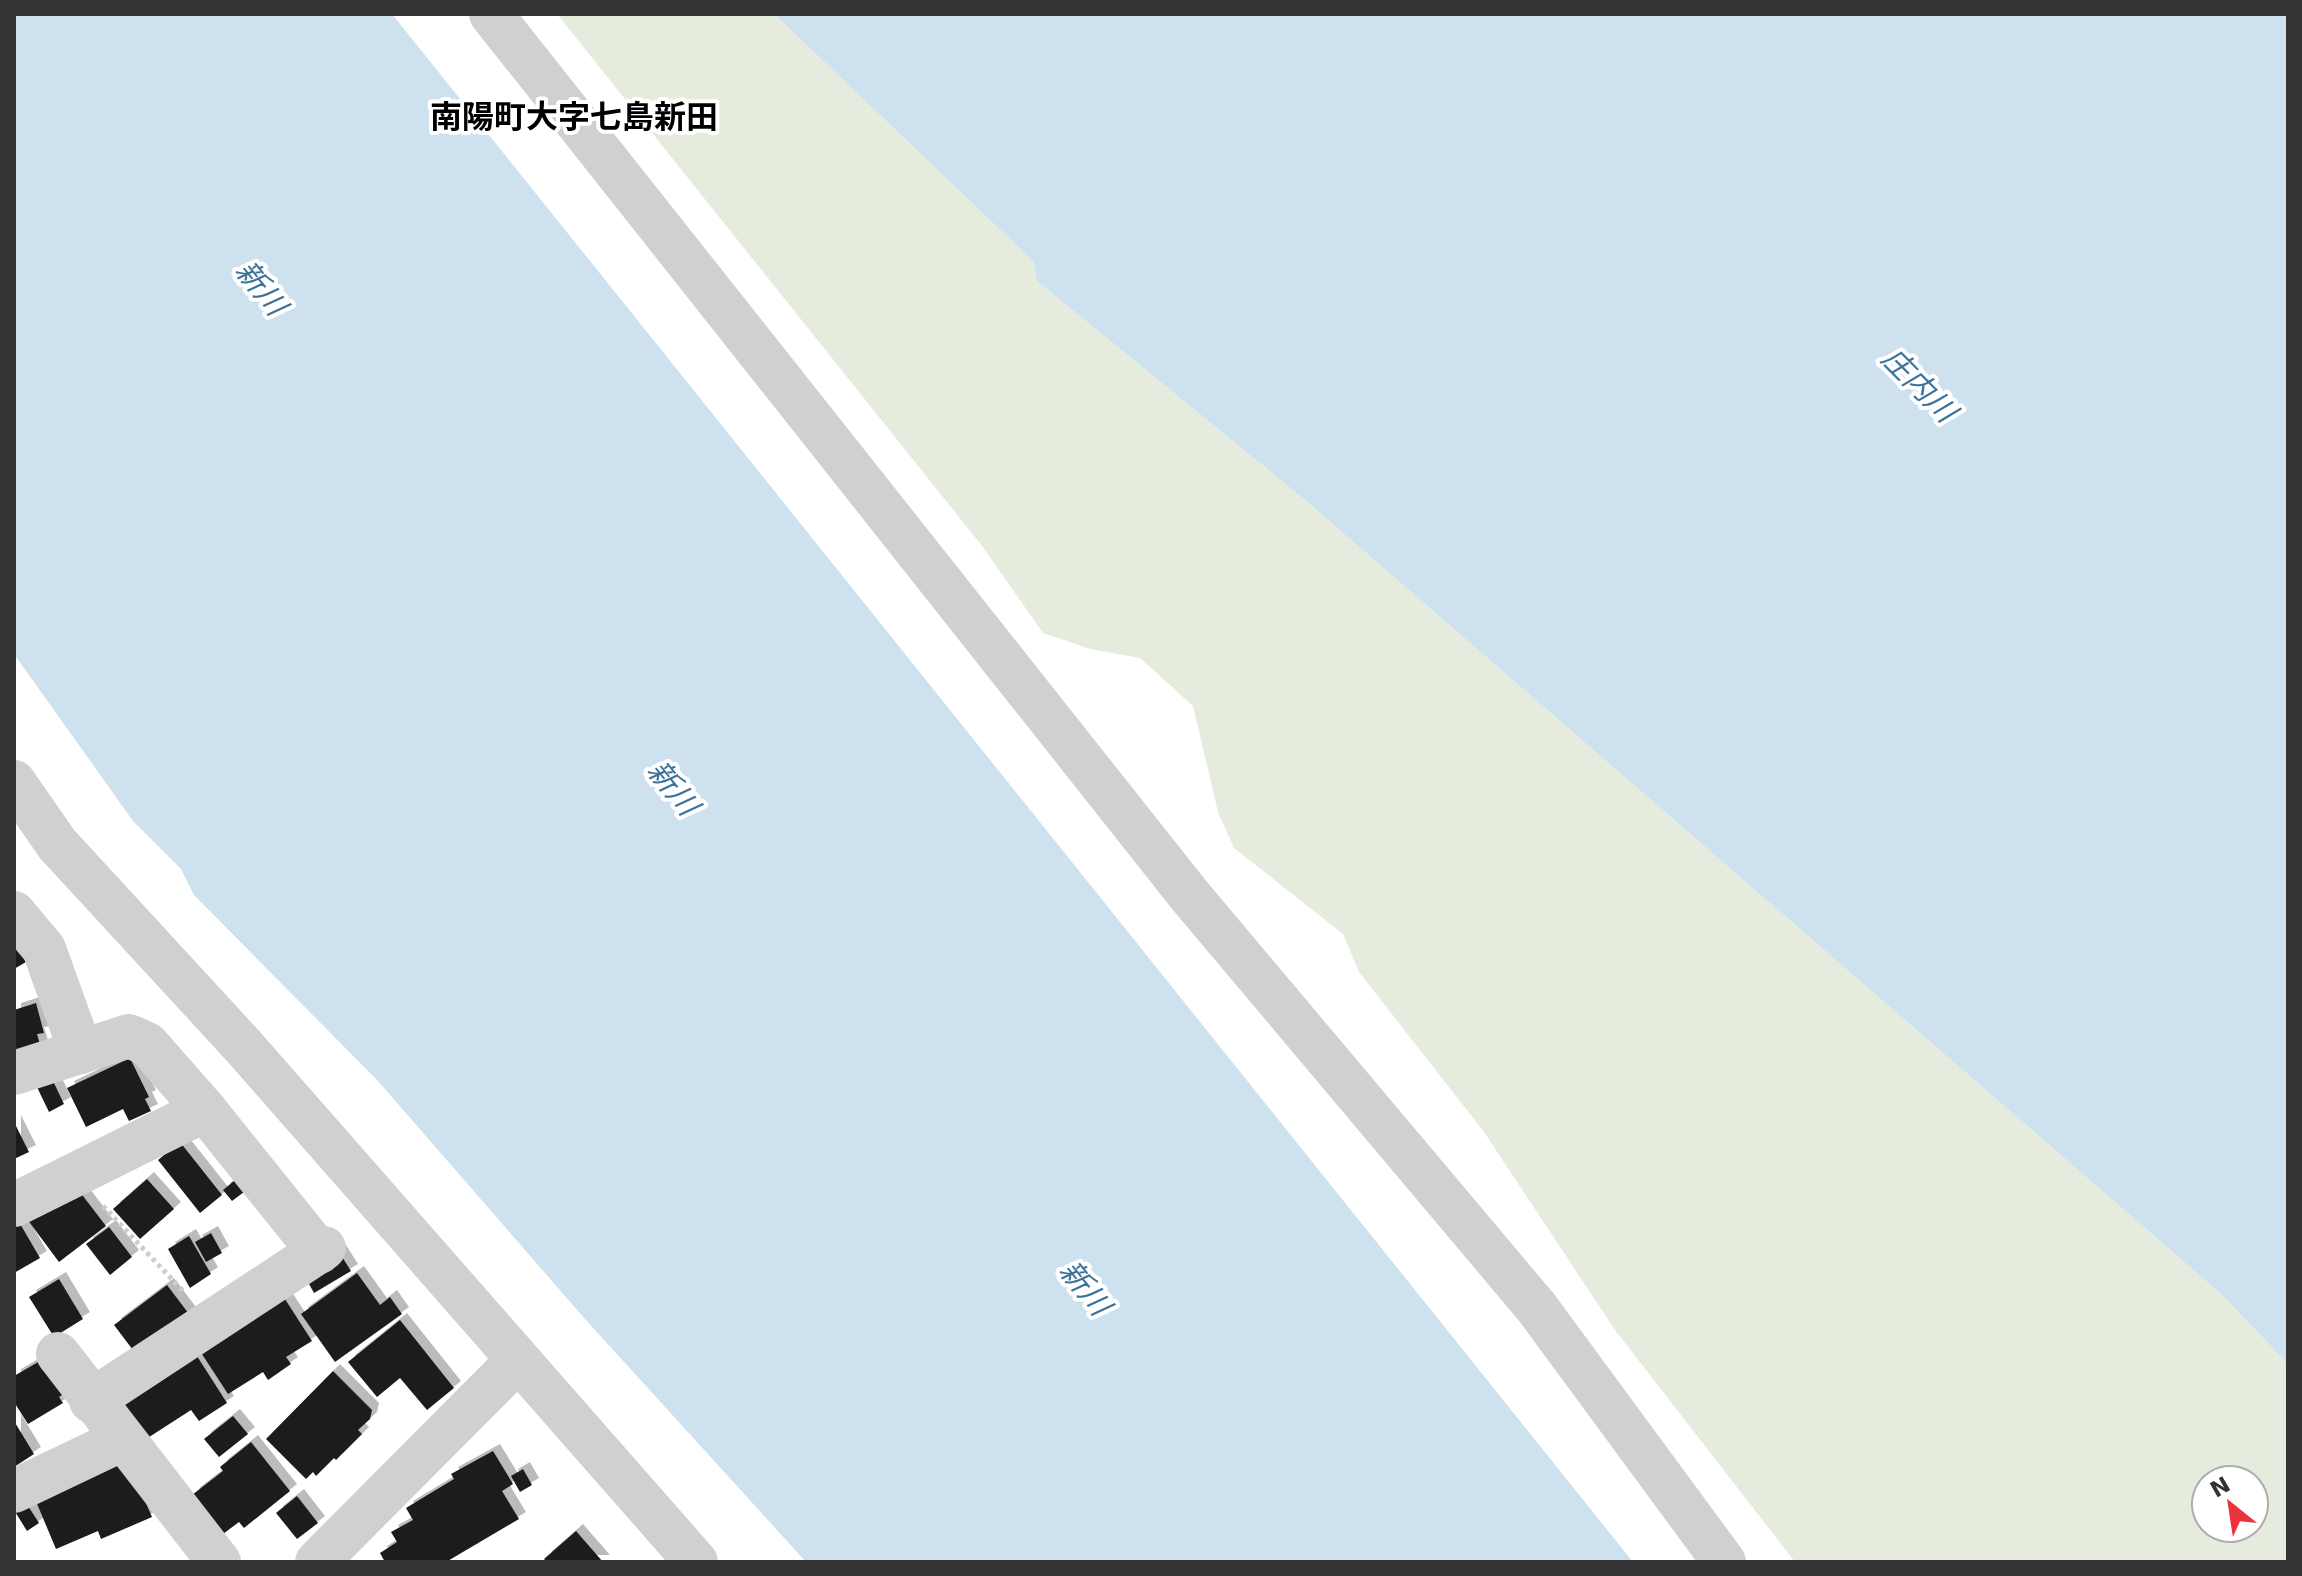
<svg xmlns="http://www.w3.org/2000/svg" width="2302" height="1576" font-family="'DejaVu Sans','Noto Sans JP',sans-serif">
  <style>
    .green { fill: #e5ecde; fill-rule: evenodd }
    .water { fill: #cde1ef }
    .building { fill: #1a1a1a; filter: url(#shadow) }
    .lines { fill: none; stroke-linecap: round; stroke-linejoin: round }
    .path { stroke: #cdcdcd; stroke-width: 5; stroke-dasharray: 4 4; stroke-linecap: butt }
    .minor { stroke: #d0d0d0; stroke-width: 44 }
    .labels { text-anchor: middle; stroke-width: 8; stroke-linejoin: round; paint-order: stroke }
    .water-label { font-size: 30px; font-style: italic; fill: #3c7399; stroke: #fff }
    .quarter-label { font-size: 32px; font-weight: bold; fill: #000; stroke: #fff }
  </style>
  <defs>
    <filter id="shadow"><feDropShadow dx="7" dy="-7" stdDeviation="0" flood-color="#0004"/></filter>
  </defs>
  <rect width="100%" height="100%" fill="#fff"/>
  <path class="green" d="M557,14H774L1033,261L1037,281L1305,500L2220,1293L2288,1364V1562H1795L1615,1330L1484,1132L1359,972L1343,934L1234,848L1218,812L1193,706L1140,658L1090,649L1043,633L982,546ZM2206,1480H2254V1528H2206Z"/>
  <g class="water">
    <polygon points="14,14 392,14 1633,1562 806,1562 585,1319 378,1081 194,895 181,869 133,821 14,654"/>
    <polygon points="774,14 2288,14 2288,1364 2220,1293 1305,500 1037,281 1033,261"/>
  </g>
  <g class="building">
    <polygon points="14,939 26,962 14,969"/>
    <polygon points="36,1003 44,1033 37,1034 42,1051 14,1059 14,1010"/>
    <polygon points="130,1058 149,1097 145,1099 151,1111 129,1121 123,1109 86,1127 67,1088"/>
    <polygon points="51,1077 64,1104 49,1112 36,1085"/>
    <polygon points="14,1122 29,1152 14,1159"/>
    <polygon points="180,1142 222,1195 200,1213 158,1160"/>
    <polygon points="239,1177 248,1189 232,1201 223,1190"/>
    <polygon points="147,1179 174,1209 140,1239 113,1209"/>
    <polygon points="73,1183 106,1226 59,1262 27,1219"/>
    <polygon points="19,1222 40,1258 14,1273 14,1225"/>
    <polygon points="109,1227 132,1257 110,1275 86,1244"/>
    <polygon points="211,1233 222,1253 206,1262 195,1242"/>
    <polygon points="189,1236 211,1274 190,1288 168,1249"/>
    <polygon points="339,1252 351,1271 314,1293 303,1273"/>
    <polygon points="357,1273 380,1305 390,1297 402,1314 335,1362 301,1314"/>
    <polygon points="59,1279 83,1319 54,1337 29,1297"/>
    <polygon points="167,1285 192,1318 136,1354 114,1325"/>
    <polygon points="283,1296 312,1341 286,1357 291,1364 268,1380 263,1372 228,1394 200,1351"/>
    <polygon points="400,1320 454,1388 427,1410 400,1378 377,1397 348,1362"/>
    <polygon points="195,1353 227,1403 199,1421 191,1410 143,1441 118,1403"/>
    <polygon points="40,1361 65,1393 59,1397 63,1403 28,1424 14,1402 14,1376"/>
    <polygon points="333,1371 372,1410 370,1419 358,1430 362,1434 336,1460 334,1458 316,1476 313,1472 306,1479 266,1439"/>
    <polygon points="233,1416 248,1434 219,1457 204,1439"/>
    <polygon points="14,1421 34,1454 14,1467"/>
    <polygon points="251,1442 290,1491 244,1528 239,1522 223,1534 192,1495 223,1471 220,1467"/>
    <polygon points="116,1450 132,1471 152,1517 101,1539 98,1531 56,1549 30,1487"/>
    <polygon points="493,1451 513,1484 502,1491 519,1519 446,1562 385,1562 380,1553 397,1542 391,1532 413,1520 406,1508 454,1479 451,1474"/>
    <polygon points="523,1469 532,1485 520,1492 511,1476"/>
    <polygon points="21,1495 39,1523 27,1531 14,1510"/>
    <polygon points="297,1496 318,1523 297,1539 276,1513"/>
    <polygon points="576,1531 603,1562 547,1562 544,1559"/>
  </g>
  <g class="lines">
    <polyline class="path" points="103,1206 184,1292"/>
    <g class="minor">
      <polyline points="491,14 1190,896 1537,1308 1724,1562"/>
      <polyline points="14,782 57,844 244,1047 696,1562"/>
      <polyline points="14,913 44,949 81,1052"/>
      <polyline points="14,1073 129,1036 147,1044 205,1110 14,1205"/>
      <polyline points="205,1110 319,1252"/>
      <polyline points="58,1354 219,1562"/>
      <polyline points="91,1401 324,1248"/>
      <polyline points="14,1491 121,1440"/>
      <polyline points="317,1562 517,1361"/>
    </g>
  </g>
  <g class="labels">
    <g class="water-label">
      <text transform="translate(261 288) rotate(51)" y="10">新川</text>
      <text transform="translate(1919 385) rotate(45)" y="10">庄内川</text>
      <text transform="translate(673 788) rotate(51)" y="10">新川</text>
      <text transform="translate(1085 1288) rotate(51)" y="10">新川</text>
    </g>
    <g class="quarter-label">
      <text x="574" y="128">南陽町大字七島新田</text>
    </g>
  </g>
  <rect width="2302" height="1576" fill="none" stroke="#333333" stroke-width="32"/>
  <g transform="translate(2230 1504) rotate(330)"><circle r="38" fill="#ffffff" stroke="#adadad" stroke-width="2"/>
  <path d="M0-6L14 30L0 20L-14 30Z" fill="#ec333b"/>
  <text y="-12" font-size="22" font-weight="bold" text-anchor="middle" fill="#333333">N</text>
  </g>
</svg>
